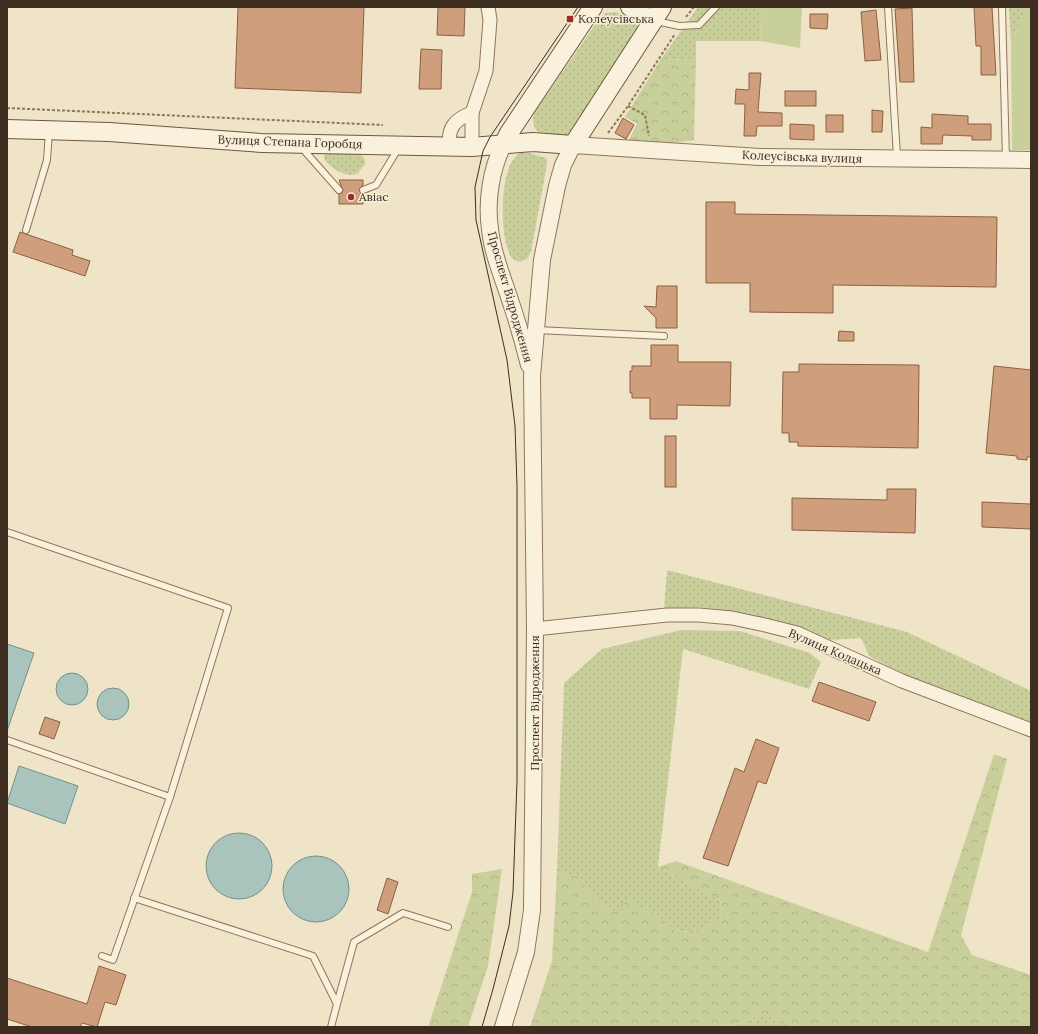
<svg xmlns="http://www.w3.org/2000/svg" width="1038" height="1034" font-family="Lora,serif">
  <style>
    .grass { fill: url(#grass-dots) }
    .forest { fill: url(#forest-crowns) }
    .garden { fill: #c9cf9b }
    .water { fill: #a9c4bc; stroke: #6f938a }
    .building { fill: #cf9f7d; stroke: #8d5f41 }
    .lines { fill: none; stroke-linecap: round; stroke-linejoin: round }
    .service-casing { stroke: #8d765c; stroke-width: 8 }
    .minor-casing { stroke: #8d765c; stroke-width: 15 }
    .tertiary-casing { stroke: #8d765c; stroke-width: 18 }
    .secondary-casing { stroke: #6f573f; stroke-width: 20 }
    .path { stroke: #8d765c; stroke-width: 2; stroke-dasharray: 3 2; stroke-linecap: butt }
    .service { stroke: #faf1dc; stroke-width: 6 }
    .minor { stroke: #faf1dc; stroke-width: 13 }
    .tertiary { stroke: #faf1dc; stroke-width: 16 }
    .secondary { stroke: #faf1dc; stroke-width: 18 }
    .tram { stroke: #3d2e20; stroke-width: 1 }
    .poi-dot { fill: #9e2a2b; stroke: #f7eed8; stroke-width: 1.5 }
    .labels { text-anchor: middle; stroke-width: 3; stroke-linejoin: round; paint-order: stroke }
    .poi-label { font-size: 12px; fill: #3d2e20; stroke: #f7eed8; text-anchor: start }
    .street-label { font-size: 12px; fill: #3d2e20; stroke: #f7eed8 }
  </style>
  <defs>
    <pattern id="grass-dots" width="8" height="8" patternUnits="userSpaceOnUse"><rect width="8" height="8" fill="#c9cf9b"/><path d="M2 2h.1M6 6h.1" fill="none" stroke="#aeb285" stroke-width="1.8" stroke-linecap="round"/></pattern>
    <pattern id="forest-crowns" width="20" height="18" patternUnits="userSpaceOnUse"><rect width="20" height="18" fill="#c9cf9b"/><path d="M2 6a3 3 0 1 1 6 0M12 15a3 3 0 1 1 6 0" fill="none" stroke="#aeb285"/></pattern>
  </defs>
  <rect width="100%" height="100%" fill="#f0e4c8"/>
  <g class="grass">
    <polygon points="698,7 762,7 760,41 696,41 696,60 661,59"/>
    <polygon points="1009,7 1026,7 1011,45"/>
    <path d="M616,12L636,22L639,30L570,135L565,139C547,136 529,136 534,113L599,19L606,13Z"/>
    <path d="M326,152L360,153L365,160V164L357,174C343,177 335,170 325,161L324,156Z"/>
    <path d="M519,153H529L546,158L547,164L531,252L527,259L520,262C515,261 511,259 509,253C501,233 501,194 507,174C509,165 513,159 519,153Z"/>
    <polygon points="667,570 907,632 1031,691 1031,722 908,677 869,656 861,638 830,640 753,614 700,607 664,609"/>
    <polygon points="681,630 740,631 810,653 821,662 809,689 683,649 658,867 722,902 720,918 703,930 676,932 660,917 611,912 598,902 579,876 557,873 564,683 602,649"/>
    <polygon points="763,1014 799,1027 708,1027 736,1025"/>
  </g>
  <g class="forest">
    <polygon points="661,59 696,60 694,140 654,146 629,140 637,124 625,117"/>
    <polygon points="994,754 1007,759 961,935 972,955 1031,975 1031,1027 799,1027 763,1014 736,1025 708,1027 530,1027 552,961 557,873 579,876 598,902 611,912 628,900 660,917 676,932 703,930 720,918 722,902 658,867 676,861 928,952"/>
    <polygon points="502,869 488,966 468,1027 428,1027 472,892 472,874"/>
  </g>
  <g class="garden">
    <polygon points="762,7 820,7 802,8 800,48 760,41"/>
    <polygon points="1026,7 1031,7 1030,150 1012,150 1011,45"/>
  </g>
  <g class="water">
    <polygon points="7,644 34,653 7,731"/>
    <circle cx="72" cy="689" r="16"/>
    <circle cx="113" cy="704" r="16"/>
    <polygon points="19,766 78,786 65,824 7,803"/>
    <circle cx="239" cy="866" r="33"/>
    <circle cx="316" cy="889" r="33"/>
  </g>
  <g class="building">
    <polygon points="238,7 364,7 361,93 235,88"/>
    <polygon points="438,7 465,7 464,36 437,35"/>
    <polygon points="974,7 992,7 996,75 981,75 981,46 976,46"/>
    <polygon points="912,8 914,82 900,82 895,9"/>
    <polygon points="876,10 881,60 865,61 861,12"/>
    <polygon points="810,14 828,14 827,29 810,28"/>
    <polygon points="421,49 442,50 441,89 419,89"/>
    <polygon points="749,73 761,73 758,112 782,113 782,126 757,126 756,136 744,136 745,104 735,104 736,89 749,90"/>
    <rect x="785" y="91" width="31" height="15"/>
    <polygon points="872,110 883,111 882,132 872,132"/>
    <polygon points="932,114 968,116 968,124 991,124 991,140 972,140 972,136 943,135 942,144 921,144 921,127 932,128"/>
    <rect x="826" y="115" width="17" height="17"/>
    <polygon points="623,118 634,125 626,139 615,133"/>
    <polygon points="790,124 814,125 814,140 790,139"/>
    <polygon points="339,180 363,180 363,185 359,190 363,194 363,204 339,204 339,194 342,193 343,190"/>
    <polygon points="706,202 735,202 735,214 997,217 996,287 833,285 833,313 750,312 750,283 706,283"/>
    <polygon points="20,232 73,250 72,255 90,261 85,276 13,252"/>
    <polygon points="657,286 677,286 677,328 656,328 656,318 644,306 656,307"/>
    <polygon points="839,331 854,332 854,341 838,341"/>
    <polygon points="651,345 678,345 678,362 731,362 730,406 677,405 677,419 650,419 650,398 632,398 632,393 630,393 630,371 632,371 632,366 651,366"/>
    <polygon points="799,364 919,365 918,448 798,446 798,442 789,442 789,433 782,433 783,372 799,372"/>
    <polygon points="994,366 1031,370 1031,457 1027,457 1027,460 1017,459 1017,456 986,453"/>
    <rect x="665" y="436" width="11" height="51"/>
    <polygon points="887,489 916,489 915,533 792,530 792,498 887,500"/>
    <polygon points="982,502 1031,504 1031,529 982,527"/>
    <polygon points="819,682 876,702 869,721 812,701"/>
    <polygon points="45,717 60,722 54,739 39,734"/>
    <polygon points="756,739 779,748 766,784 758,781 728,866 703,858 735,768 744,772"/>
    <polygon points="387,878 398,882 388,914 377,910"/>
    <polygon points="99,966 126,975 116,1005 105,1002 97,1027 82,1023 80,1027 32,1027 7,1019 7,978 87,1004"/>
  </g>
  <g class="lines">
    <g class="service-casing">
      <g id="service">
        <polyline points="888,7 897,157"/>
        <polyline points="1002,7 1006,159"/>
        <polyline points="656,21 679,26 699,25 716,7"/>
        <polyline points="302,148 339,190"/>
        <polyline points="363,190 376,185 398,149"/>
        <polyline points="26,230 47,160 49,132"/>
        <polyline points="536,330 664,336"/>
        <polyline points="7,532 228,608 170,797 113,960 102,956"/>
        <polyline points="7,740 170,797"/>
        <polyline points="134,898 313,956 337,1004 354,942 403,913 448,927"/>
        <polyline points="331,1027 337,1004"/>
      </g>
    </g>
    <g class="minor-casing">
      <g id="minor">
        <polyline points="472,113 472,147"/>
        <path d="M450,147C447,128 455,119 472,113L486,71L490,20L488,7"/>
        <polyline points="535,629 667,615 699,615 732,618 765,625 797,633 902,681 1031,730"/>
      </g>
    </g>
    <g class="tertiary-casing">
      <g id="tertiary">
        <path d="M503,145C491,170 486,201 490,229C492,251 501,273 508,294C516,317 523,341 529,365"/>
        <polyline points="503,1027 526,952 532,910 535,629 532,376 542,260 557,186 563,165 573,145 760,157 1031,160"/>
      </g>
    </g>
    <g class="secondary-casing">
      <g id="secondary">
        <polyline points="630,7 653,21"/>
        <polyline points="7,129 109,132 262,143 472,147 533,142 573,145 662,7"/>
        <polyline points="503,145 509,133 593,7"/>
      </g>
    </g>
    <g class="path">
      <polyline points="686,17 694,7"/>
      <polyline points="628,106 645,115 649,136"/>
      <polyline points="7,108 383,125"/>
      <polyline points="608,133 628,106 675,34"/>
    </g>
    <use href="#service" class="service"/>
    <use href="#minor" class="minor"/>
    <use href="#tertiary" class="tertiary"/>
    <use href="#secondary" class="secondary"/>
    <polyline class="tram" points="482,1027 493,989 509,926 513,892 517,781 517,486 515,426 507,360 476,220 475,187 483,151 490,137 578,7"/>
  </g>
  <g class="poi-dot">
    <rect x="566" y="15" width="8" height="8" rx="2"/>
    <circle cx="351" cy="197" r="4"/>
  </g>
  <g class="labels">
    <g class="poi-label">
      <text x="578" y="23">Колеусівська</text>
      <text x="359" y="201">Авіас</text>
    </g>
    <g class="street-label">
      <text transform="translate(290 142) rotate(2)" y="4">Вулиця Степана Горобця</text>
      <text transform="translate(802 157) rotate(2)" y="4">Колеусівська вулиця</text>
      <text transform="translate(510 297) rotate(74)" y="4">Проспект Відродження</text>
      <text transform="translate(835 652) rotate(23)" y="4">Вулиця Кодацька</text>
      <text transform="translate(535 703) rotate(-90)" y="4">Проспект Відродження</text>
    </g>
  </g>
  <rect width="1038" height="1034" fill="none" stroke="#3d2e20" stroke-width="16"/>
</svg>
